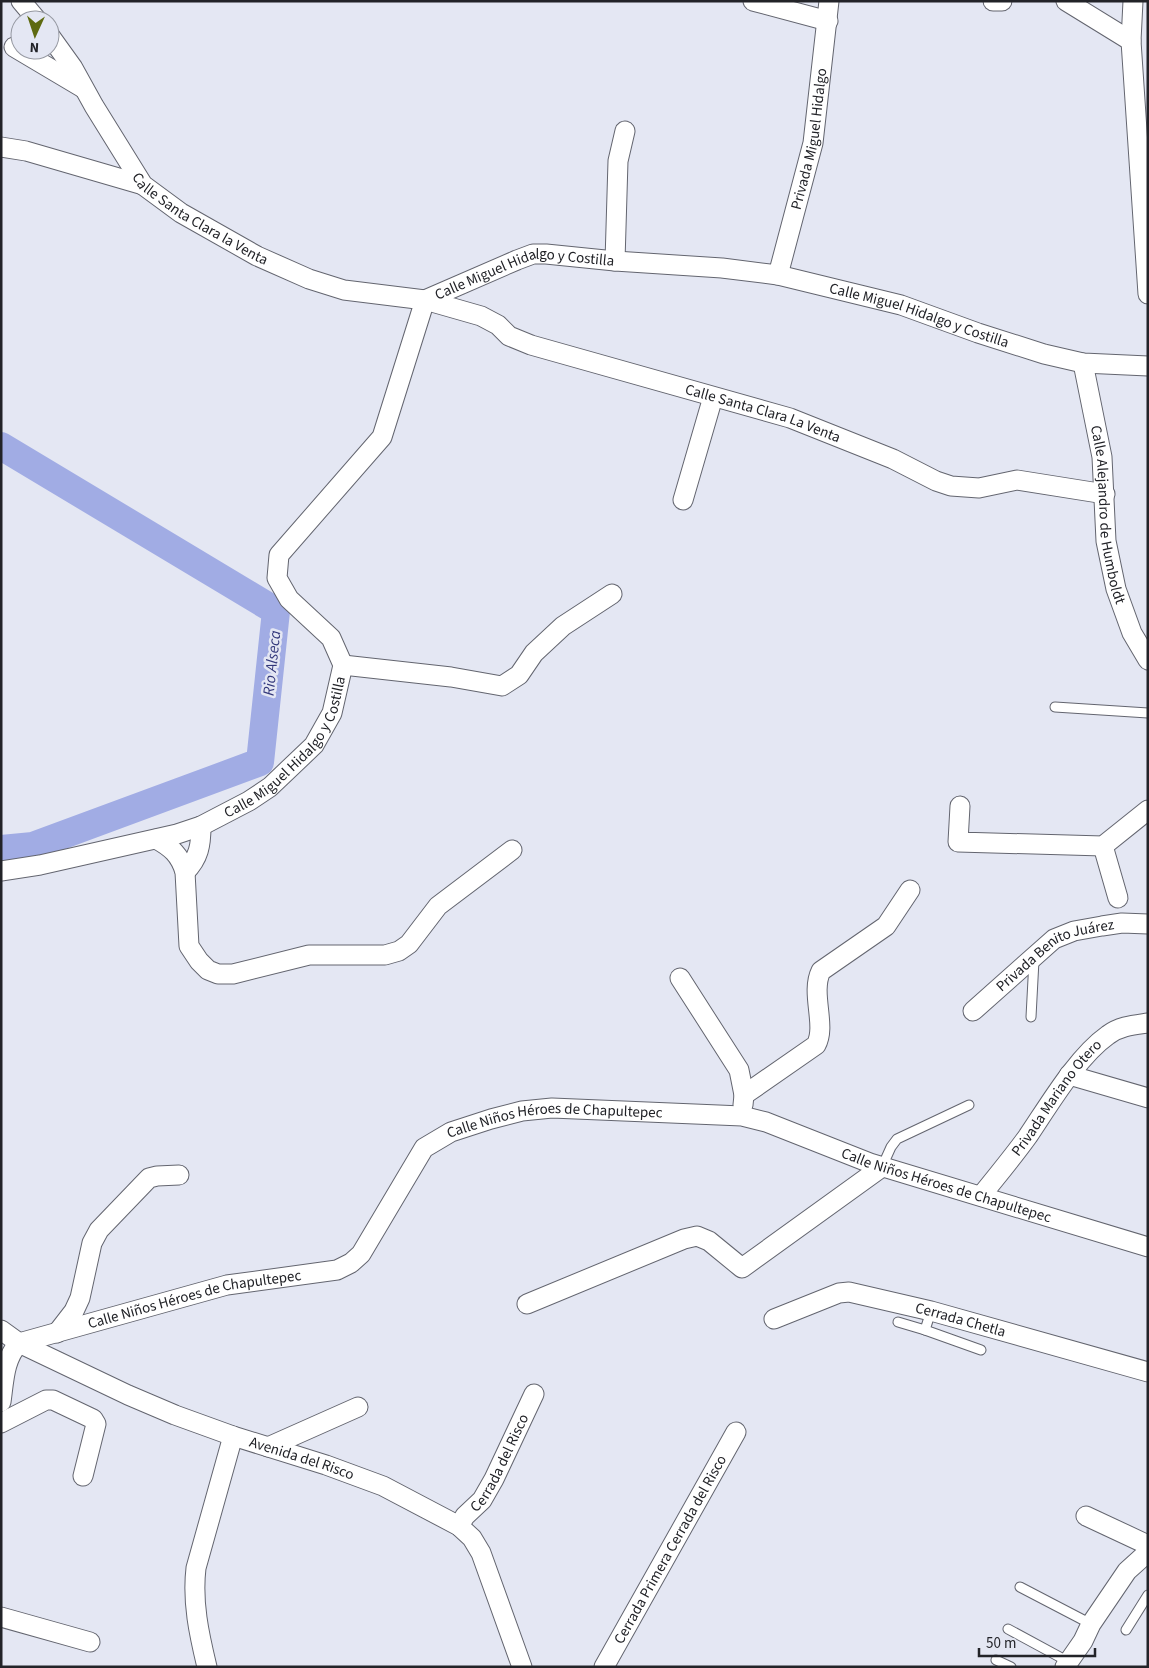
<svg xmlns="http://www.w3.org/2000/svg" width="1149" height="1668" font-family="'Source Sans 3',sans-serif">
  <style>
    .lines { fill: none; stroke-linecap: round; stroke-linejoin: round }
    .river { stroke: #a1ace4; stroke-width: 28 }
    .lane-casing { stroke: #63656f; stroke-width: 11 }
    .street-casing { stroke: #63656f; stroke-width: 21 }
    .lane { stroke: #fff; stroke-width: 9 }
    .street { stroke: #fff; stroke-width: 19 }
    .labels { text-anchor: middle; stroke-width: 5; stroke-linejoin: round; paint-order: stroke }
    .street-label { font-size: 15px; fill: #222328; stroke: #e4e7f3 }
    .water-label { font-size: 16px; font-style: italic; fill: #33387b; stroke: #e4e7f3 }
  </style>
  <rect width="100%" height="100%" fill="#e4e7f3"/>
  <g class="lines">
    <polyline class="river" points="1,446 276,611 260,762 33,846 1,849"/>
    <g class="lane-casing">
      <g id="lane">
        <polyline points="1055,707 1148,713"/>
        <polyline points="1031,1017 1034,960"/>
        <polyline points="882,1167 891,1147 897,1139 969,1105"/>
        <polyline points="931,1311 925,1330 981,1350"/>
        <polyline points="898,1322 925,1330"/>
        <polyline points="1020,1587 1091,1624"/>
        <polyline points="1008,1629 1069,1662"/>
        <polyline points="1126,1630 1148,1595"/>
        <polyline points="996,1660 1011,1667"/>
      </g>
    </g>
    <g class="street-casing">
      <g id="street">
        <polyline points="21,1 37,20"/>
        <polyline points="753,1 828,21"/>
        <polyline points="993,1 1002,1"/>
        <polyline points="1066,1 1131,41"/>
        <polyline points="1133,1 1131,41 1148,294"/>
        <path id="s1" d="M50,36L73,68L94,106L143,185L181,213L257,256L309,279L344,290L425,300L481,316L498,325L509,336L531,345L790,418L893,459L936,481L951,486L979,488L1017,480L1105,494"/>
        <polyline points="14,47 83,88"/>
        <polyline points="1,147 26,151 143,185"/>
        <polyline points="615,261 618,161 625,131"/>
        <path id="s2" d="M778,275L813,143L829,1"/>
        <path id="s3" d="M1083,363L1102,457L1106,541L1116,589L1132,633L1148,660"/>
        <polyline points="683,500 713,397"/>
        <polyline points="343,665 451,677 502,686 519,675 534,653 563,626 612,594"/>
        <polyline points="960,806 958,842 1103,846 1148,810"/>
        <path d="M156,839C171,847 180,855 185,872L189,946L199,961L208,970L218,974H233L309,955H385L399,951L409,944L438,906L512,850"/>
        <polyline points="1103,846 1118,898"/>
        <path id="s4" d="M1,871L40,865L177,834L201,826L249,801L270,787L314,745L332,713L343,665L331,638L289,599L277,578L279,555L382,437L425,300L517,260L533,254H546L615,261L722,268L778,275L901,305L978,333L1044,354L1083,363L1148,366"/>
        <path d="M185,872C199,858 201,845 201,826"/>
        <polyline points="680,978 739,1070 744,1095 743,1105"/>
        <path id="s5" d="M973,1011L1054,939L1074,931L1102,926L1122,923L1148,924"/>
        <polyline points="1069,1075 1148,1098"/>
        <path d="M744,1095L816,1045C827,1026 810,993 821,971L886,926L910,890"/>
        <path id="s6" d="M981,1196C996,1177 1013,1157 1028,1136C1049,1105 1077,1057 1108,1035C1120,1026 1134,1025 1148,1023"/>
        <polyline points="527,1304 684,1239 697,1236 709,1241 742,1268 882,1167"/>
        <path id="s7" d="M774,1319L839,1293L849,1292L931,1311L1148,1372"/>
        <path id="s8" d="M1,1330L19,1343L128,1395L175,1415L233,1436L326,1465L383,1486L459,1526L472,1538L481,1553L522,1667"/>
        <polyline points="57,1333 74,1311 80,1298 92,1243 99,1230 149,1178 157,1176 179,1175"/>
        <path id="s9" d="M1,1402C4,1381 4,1359 19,1343L227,1285L337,1270L351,1263L361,1254L424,1148L451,1132L491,1119L522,1111L552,1108L742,1116L766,1122L870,1163L1148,1247"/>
        <polyline points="1,1423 46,1400 53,1400 93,1419 96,1424 83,1476"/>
        <polyline points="268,1447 358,1407"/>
        <polyline points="1086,1516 1148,1545"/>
        <path id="s10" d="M459,1526L465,1516L482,1500L494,1479L534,1394"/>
        <polyline points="1,1617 90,1642"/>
        <path d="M207,1667C199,1634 192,1602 196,1568L233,1436"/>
        <path id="s11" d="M604,1667L736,1432"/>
        <polyline points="1065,1667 1083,1641 1091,1624 1127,1571 1148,1552"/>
      </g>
    </g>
    <use href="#lane" class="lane"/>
    <use href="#street" class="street"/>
  </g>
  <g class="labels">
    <g class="street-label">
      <text dy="5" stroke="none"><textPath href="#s2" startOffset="140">Privada Miguel Hidalgo</textPath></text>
      <text dy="5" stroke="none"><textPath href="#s1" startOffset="242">Calle Santa Clara la Venta</textPath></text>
      <text dy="5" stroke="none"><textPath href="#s4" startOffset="971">Calle Miguel Hidalgo y Costilla</textPath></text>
      <text dy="5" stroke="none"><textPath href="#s4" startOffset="1376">Calle Miguel Hidalgo y Costilla</textPath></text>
      <text dy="5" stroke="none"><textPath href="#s1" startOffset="844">Calle Santa Clara La Venta</textPath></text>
      <text dy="5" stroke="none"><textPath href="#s3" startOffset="154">Calle Alejandro de Humboldt</textPath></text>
      <text dy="5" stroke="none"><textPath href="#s4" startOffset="326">Calle Miguel Hidalgo y Costilla</textPath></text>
      <text dy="5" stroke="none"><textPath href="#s5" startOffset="102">Privada Benito Juárez</textPath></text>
      <text dy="5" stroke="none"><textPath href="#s6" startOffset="124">Privada Mariano Otero</textPath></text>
      <text dy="5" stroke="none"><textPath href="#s9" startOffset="679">Calle Niños Héroes de Chapultepec</textPath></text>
      <text dy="5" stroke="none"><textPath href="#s9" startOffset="1084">Calle Niños Héroes de Chapultepec</textPath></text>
      <text dy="5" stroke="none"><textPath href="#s9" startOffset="244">Calle Niños Héroes de Chapultepec</textPath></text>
      <text dy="5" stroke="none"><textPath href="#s7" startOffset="195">Cerrada Chetla</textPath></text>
      <text dy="5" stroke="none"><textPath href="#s8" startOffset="328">Avenida del Risco</textPath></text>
      <text dy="5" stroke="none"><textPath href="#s10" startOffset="76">Cerrada del Risco</textPath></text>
      <text dy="5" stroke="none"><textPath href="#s11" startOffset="135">Cerrada Primera Cerrada del Risco</textPath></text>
    </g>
    <g class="water-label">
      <text transform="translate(271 663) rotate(-84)" y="6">Rio Alseca</text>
    </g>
  </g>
  <rect width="1149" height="1668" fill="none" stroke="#222328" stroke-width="5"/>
  <g transform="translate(35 35) rotate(183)"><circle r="24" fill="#e4e7f3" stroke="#9699a2"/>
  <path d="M0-4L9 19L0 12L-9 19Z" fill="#5e6a10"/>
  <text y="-8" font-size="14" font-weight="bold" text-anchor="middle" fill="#222328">N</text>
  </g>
  <path d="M979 1648v8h116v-8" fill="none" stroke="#222328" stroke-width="2.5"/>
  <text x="986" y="1648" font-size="15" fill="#222328" stroke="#e4e7f3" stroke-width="4" paint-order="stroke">50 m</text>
</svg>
